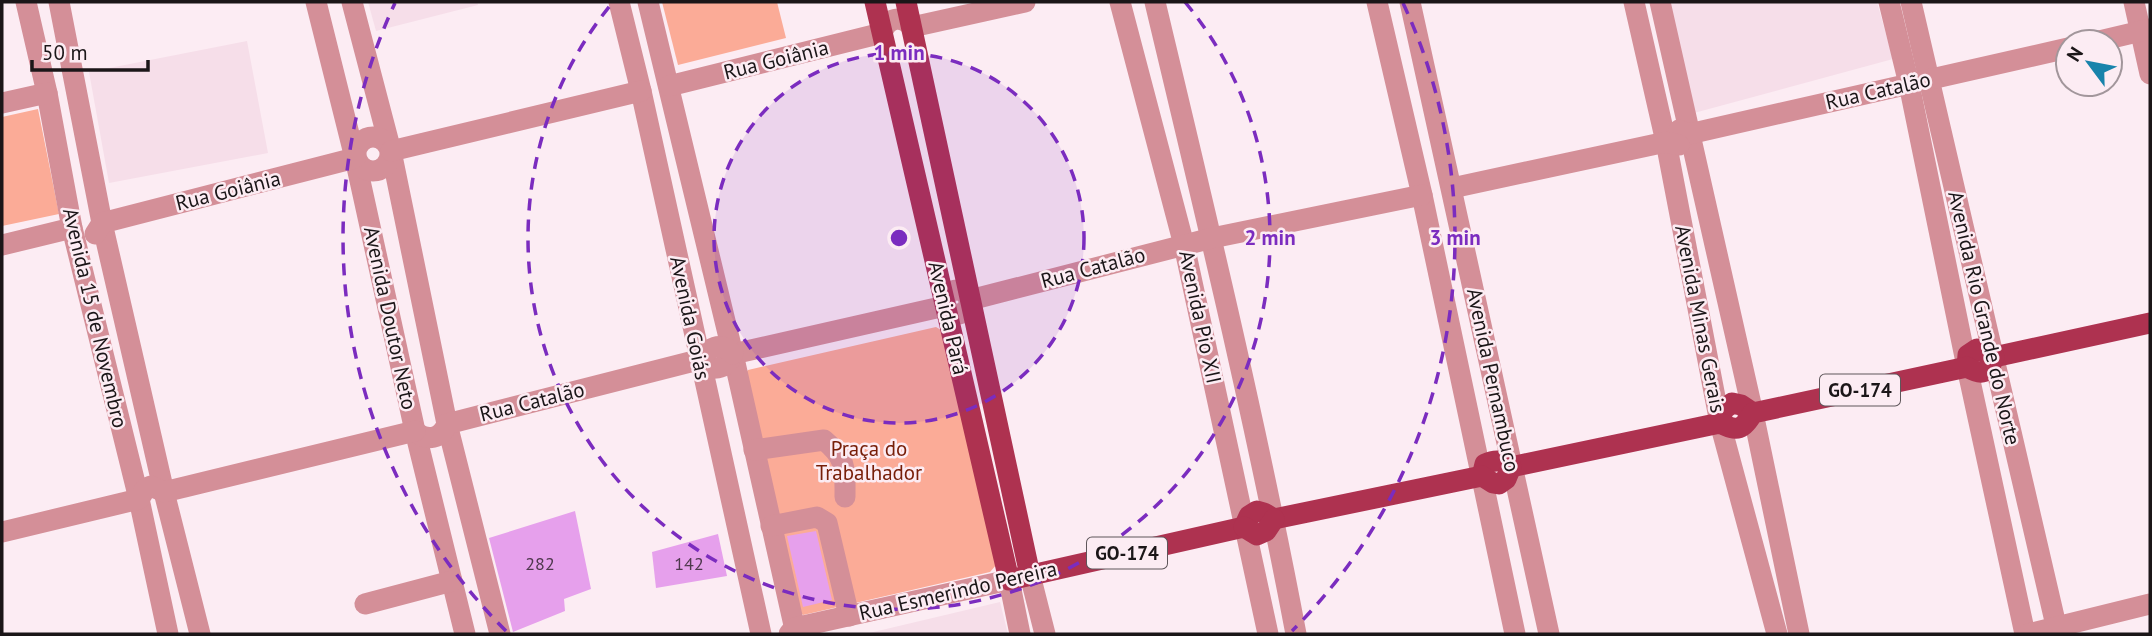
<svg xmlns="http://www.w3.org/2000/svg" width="2152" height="636" font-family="'PT Sans',sans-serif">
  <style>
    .built { fill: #f6dee9 }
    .green { fill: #fbab97 }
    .building { fill: #e6a0ec }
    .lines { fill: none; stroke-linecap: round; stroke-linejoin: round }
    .minor { stroke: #d48f98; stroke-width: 21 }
    .major { stroke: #ae3250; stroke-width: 21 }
    .ring { fill: none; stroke: #7b2cbf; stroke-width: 3.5; stroke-dasharray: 12 9 }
    .labels { text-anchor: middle; stroke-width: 5; stroke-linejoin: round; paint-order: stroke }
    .number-label { font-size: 18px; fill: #4e384d }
    .shield { fill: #fcecf3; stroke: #5e565a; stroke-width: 2 }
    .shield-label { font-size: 19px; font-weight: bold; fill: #1b1618 }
    .street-label { font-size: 21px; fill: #1b1618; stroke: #fcecf3 }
    .park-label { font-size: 21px; fill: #771e08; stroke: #fcecf3 }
    .centre { fill: #7b2cbf; stroke: #fcecf3; stroke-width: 3.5 }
    .ring-label { font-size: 21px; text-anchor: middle; font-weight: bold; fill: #7b2cbf; stroke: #fcecf3; stroke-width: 5; stroke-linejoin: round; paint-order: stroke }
  </style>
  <rect width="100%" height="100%" fill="#fcecf3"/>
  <g class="built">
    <polygon points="368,2 477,2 478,5 376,31"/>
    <polygon points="1669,2 1877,2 1893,59 1694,113"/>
    <polygon points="247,41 268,153 109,183 89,72"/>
    <polygon points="1000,602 1008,634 865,634"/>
  </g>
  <g class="green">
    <polygon points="662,2 777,2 786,38 678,65"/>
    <polygon points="38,109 59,214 2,226 2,117"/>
    <polygon points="936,327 946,333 997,564 990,572 803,615 800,612 744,375 748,370"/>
  </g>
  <g class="building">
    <polygon points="575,511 591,589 564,599 565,611 513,632 489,538"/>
    <polygon points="816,531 832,600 803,607 787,536"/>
    <polygon points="718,534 727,576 656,588 652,552"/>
  </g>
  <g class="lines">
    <g class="minor">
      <polyline points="26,2 47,93 72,228 139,499 168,634"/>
      <polyline points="59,2 102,223 164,492 200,634"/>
      <polyline points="316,2 355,158 415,431 465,634"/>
      <polyline points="352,2 391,151 447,424 500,634"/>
      <polyline points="619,2 641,91 761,634"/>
      <polyline points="648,2 733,354 796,634"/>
      <polyline points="1120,2 1184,245 1268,634"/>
      <path d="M1155,2C1205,212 1256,422 1296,634"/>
      <polyline points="1377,2 1422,195 1515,634"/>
      <polyline points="1410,2 1549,634"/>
      <polyline points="1634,2 1666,142 1720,423 1777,634"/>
      <polyline points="1660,2 1753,413 1799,634"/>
      <polyline points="1889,2 1909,84 1967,367 2025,634"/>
      <polyline points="1911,2 2058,634"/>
      <polyline points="2134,2 2150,74"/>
      <polyline points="912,27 1025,2"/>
      <path d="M882,33C887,18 901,14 912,27"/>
      <polyline points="2095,42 2150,29"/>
      <polyline points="669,86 882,33"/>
      <polyline points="2,103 47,93"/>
      <polyline points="1679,130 1689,134 2068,48"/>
      <circle cx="373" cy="154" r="17"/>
      <polyline points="391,151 641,91"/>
      <polyline points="1452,188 1666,142 1679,145"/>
      <polyline points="95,234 102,223 355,158"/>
      <polyline points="2,245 72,228"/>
      <circle cx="957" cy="302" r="12"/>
      <polyline points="970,300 1212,238 1422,195"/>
      <path d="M698,360C711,373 726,370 733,354L945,306"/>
      <path d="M415,431C427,442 441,439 447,424L698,360C709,348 720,340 733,354"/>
      <path d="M754,450L824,440C847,459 845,469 845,497"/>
      <polyline points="771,526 817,517 827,523 849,616"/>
      <polyline points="2,532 139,499 146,488 151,486 164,492 415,431"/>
      <polyline points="1030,575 1045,634"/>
      <polyline points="365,604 452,581"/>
      <polyline points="789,634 794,628 1009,580 1020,634"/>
      <polyline points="2028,634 2150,604"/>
    </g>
    <g class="major">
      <polyline points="875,2 1009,580 1244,527"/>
      <polyline points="906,2 1030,575"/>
      <polyline points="1967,367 1968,355 1977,349 1994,357 2150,323"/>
      <polyline points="1720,423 1723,410 1732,403 1741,405 1753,413"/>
      <path d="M1482,476L1485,464C1496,459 1502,460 1511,467L1720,423C1738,432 1742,430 1753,413L1967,367C1982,376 1988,374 1994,357"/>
      <polyline points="1244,527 1249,516 1257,511 1264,513 1274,519 1482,476 1493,483 1499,484 1506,479 1511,467"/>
      <polyline points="1244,527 1257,535 1266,531 1274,519"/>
    </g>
  </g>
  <circle cx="899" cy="238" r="185" fill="#7b2cbf" fill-opacity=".12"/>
  <g class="ring">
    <circle cx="899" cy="238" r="185"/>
    <path d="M1185 2A371 371 0 1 1 613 2"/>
    <path d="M506 631A556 556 0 0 1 395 3M1403 3A556 556 0 0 1 1292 631"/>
  </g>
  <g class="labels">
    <g class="number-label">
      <text x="540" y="570">282</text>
      <text x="689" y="570">142</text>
    </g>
    <g class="shield">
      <rect x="1820" y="374.5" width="80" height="31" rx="5"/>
      <rect x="1087" y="537.5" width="80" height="31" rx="5"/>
    </g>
    <g class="shield-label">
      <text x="1860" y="397">GO-174</text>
      <text x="1127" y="560">GO-174</text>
    </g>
    <g class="street-label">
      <text transform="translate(776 60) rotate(-14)" y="7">Rua Goiânia</text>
      <text transform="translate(1878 91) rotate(-13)" y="7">Rua Catalão</text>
      <text transform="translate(228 191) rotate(-14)" y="7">Rua Goiânia</text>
      <text transform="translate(1093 268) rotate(-15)" y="7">Rua Catalão</text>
      <text transform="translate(1200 317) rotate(78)" y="7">Avenida Pio XII</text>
      <text transform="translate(95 318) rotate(77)" y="7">Avenida 15 de Novembro</text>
      <text transform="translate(390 318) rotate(78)" y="7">Avenida Doutor Neto</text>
      <text transform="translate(690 318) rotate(78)" y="7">Avenida Goiás</text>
      <text transform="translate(948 318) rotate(77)" y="7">Avenida Pará</text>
      <text transform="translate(1984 318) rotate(77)" y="7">Avenida Rio Grande do Norte</text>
      <text transform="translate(1700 319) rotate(79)" y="7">Avenida Minas Gerais</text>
      <text transform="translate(1493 380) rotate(78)" y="7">Avenida Pernambuco</text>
      <text transform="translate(532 402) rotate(-14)" y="7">Rua Catalão</text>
      <text transform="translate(958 591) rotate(-13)" y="7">Rua Esmerindo Pereira</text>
    </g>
    <g class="park-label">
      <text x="869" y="456">Praça do<tspan x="869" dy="24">Trabalhador</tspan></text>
    </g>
  </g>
  <circle cx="899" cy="238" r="10" class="centre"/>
  <g class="ring-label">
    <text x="899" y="60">1 min</text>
    <text x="1270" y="245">2 min</text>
    <text x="1455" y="245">3 min</text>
  </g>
  <rect width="2152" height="636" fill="none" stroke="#1b1618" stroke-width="7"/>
  <g transform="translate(2089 63) rotate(302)"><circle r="33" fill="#fcecf3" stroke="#a2969b" stroke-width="2"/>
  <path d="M0-5L12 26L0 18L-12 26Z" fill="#1883ab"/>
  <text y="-10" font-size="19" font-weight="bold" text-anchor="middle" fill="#1b1618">N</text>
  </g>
  <path d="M32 60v10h116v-10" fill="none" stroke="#1b1618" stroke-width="3.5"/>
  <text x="42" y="60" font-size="21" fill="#1b1618" stroke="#fcecf3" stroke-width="5" paint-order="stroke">50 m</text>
</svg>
